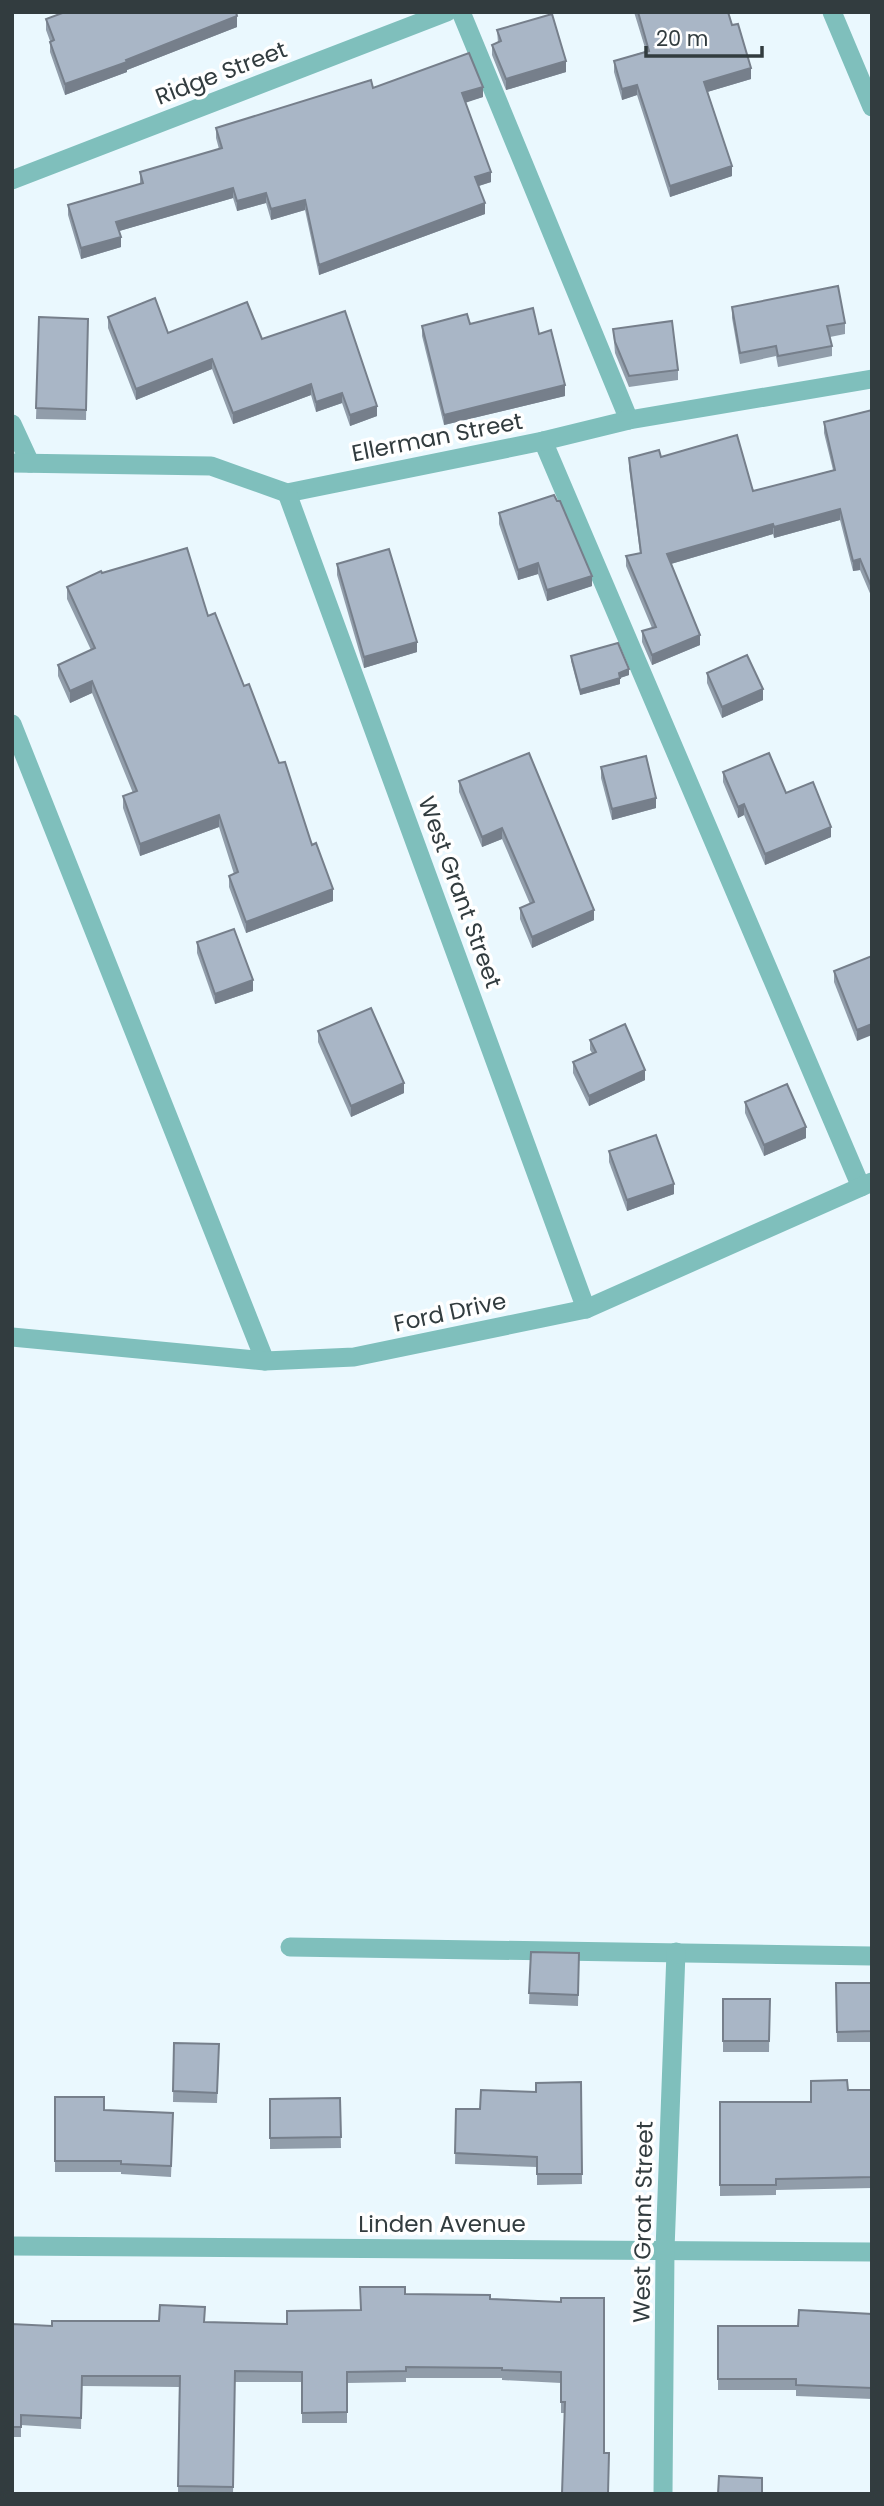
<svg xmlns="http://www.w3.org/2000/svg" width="884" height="2506" font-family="Poppins,sans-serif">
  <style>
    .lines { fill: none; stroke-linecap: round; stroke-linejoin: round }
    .service { stroke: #7fbfbc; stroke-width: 19 }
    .minor { stroke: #7fbfbc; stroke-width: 19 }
    .tertiary { stroke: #7fbfbc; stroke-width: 19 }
    .wall { fill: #919daa }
    .shaded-wall { fill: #767f8b }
    .building { fill: #a9b6c6; stroke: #767f8b; stroke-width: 2 }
    .labels { text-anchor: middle; stroke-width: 7; stroke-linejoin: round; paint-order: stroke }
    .street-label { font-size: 23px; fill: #323c3f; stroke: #fff }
  </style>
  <rect width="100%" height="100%" fill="#eaf8fe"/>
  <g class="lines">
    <g class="service">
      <polyline points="461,12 629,420"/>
      <polyline points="543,441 861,1187"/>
      <polyline points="12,724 265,1361"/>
      <polyline points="290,1947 872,1956"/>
    </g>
    <g class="minor">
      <polyline points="12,180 447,12"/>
      <polyline points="12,424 30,463"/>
      <polyline points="12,463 211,466 287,493 543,441 629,420 872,379"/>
      <polyline points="287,493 586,1309"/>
      <polyline points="12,1337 265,1361 354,1357 586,1309 872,1182"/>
      <polyline points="12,2246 872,2252"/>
      <polyline points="663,2494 665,2250 676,1952"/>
    </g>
    <polyline class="tertiary" points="832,12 872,107"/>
  </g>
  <g class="wall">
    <polygon points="634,12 728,12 751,79 707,92 732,176 670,197 637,95 622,100 614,72 614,61 646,51"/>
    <polygon points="46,19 237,27 127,70 127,72 65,95 50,52 50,41 46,30"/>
    <polygon points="497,30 566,72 506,90 492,55 492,45 498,43"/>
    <polygon points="373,88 483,97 465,102 491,182 479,186 485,214 319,275 305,210 271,220 266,203 237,211 233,198 119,231 121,247 81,259 68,215 68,205 140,184 140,172 219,149 216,138 216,128"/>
    <polygon points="732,307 845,323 845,334 830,337 832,346 832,356 778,367 776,356 740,364 732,318"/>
    <polygon points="39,317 88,319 86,420 36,419"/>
    <polygon points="108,317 168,333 262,339 377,416 350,426 342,403 316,412 311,395 233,424 212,369 136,400 108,328"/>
    <polygon points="470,324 539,334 565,396 444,425 422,336 422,326"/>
    <polygon points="613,329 678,370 678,380 629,387 615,353"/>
    <polygon points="872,410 872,598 860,570 853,571 840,520 774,538 773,534 671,564 700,645 652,665 642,642 642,631 652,628 626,566 626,556 640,553 629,468 629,458 661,457 753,491 833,470 824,433 824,422"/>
    <polygon points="499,513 592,586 547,601 538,574 518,580 499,524"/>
    <polygon points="337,564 417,652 364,668 337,575"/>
    <polygon points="102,573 208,616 244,686 279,763 312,845 333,901 246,933 229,887 229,876 234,874 219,827 140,856 123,808 123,796 133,793 92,693 70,703 58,676 58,665 91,650 67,599 67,587"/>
    <polygon points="571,656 629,675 620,678 620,684 580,695 571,661"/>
    <polygon points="707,673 763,700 722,718 707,683"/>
    <polygon points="601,767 656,808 612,820 601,778"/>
    <polygon points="723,772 786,793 831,837 765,865 744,815 738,818 723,782"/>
    <polygon points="459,781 594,920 532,948 520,919 520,908 530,904 502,839 482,847 459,792"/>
    <polygon points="197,942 253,991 215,1004 197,953"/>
    <polygon points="872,956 857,1041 834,982 834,971"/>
    <polygon points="318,1031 404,1093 351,1117 318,1042"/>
    <polygon points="590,1040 645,1080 589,1106 573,1073 573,1062 592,1053 590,1050"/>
    <polygon points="745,1102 806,1138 764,1156 745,1113"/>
    <polygon points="609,1151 674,1194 627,1211 609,1162"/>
    <polygon points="531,1952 579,1953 578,2006 529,2004"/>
    <polygon points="836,1983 872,1983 872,2042 837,2042"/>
    <polygon points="723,1999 770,1999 769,2052 723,2052"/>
    <polygon points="174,2043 219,2055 217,2103 173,2102"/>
    <polygon points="581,2082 582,2184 537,2185 537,2167 455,2164 456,2109 480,2109 536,2092"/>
    <polygon points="848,2090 872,2090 872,2188 776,2190 776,2195 720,2196 720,2102 811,2102"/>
    <polygon points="55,2097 104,2110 173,2124 171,2177 121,2174 121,2172 55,2172"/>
    <polygon points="340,2098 341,2148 270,2149 270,2099"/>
    <polygon points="405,2294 561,2302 604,2453 608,2494 564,2413 561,2413 561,2383 502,2380 502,2378 406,2378 406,2382 347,2383 347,2423 302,2423 302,2382 235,2382 233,2494 178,2494 179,2387 82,2386 81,2429 21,2425 21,2437 12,2437 12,2324 52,2326 205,2322 287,2324 361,2310"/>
    <polygon points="872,2314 872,2399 796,2396 796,2390 718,2390 718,2326 798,2326"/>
  </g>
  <g class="shaded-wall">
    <polygon points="237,16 237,27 127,70 127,72 65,95 65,84"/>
    <polygon points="566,61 566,72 506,90 506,79"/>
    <polygon points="751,68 751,79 704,93 704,82"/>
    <polygon points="637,85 637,95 622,100 622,89"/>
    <polygon points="483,87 483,97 462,104 462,93"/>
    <polygon points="732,166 732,176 670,197 670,186"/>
    <polygon points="491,172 491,182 475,187 475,177"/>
    <polygon points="233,188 233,198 116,232 116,222"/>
    <polygon points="266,193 266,203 237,211 237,201"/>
    <polygon points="305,200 305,210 271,220 271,209"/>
    <polygon points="485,203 485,214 319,275 319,265"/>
    <polygon points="121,237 121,247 81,259 81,248"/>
    <polygon points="212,359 212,369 136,400 136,389"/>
    <polygon points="311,384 311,395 233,424 233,413"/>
    <polygon points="565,385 565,396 444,425 444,415"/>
    <polygon points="342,393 342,403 316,412 316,402"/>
    <polygon points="377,406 377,416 350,426 350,415"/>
    <polygon points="840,509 840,520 774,538 774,527"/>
    <polygon points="773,524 773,534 667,565 667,554"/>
    <polygon points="860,559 860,570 853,571 853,561"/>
    <polygon points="538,563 538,574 518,580 518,570"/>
    <polygon points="592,576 592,586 547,601 547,590"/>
    <polygon points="700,635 700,645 652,665 652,655"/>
    <polygon points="417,642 417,652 364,668 364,657"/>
    <polygon points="629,669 629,675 620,678 620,684 580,695 580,690"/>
    <polygon points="92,681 92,693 70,703 70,691"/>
    <polygon points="763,689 763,700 722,718 722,707"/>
    <polygon points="656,798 656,808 612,820 612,809"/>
    <polygon points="744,804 744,815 738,818 738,807"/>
    <polygon points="219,815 219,827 140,856 140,844"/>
    <polygon points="831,827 831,837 765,865 765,854"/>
    <polygon points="502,828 502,839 482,847 482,837"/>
    <polygon points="333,889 333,901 246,933 246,922"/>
    <polygon points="594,910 594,920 532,948 532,937"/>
    <polygon points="253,980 253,991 215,1004 215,994"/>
    <polygon points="872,1024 872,1035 857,1041 857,1030"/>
    <polygon points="645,1070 645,1080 589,1106 589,1096"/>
    <polygon points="404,1083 404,1093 351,1117 351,1106"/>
    <polygon points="806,1127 806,1138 764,1156 764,1145"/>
    <polygon points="674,1184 674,1194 627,1211 627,1200"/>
  </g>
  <g class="building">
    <polygon points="65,12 236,12 237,16 126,60 127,62 65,84 50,42 54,40 46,19"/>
    <polygon points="638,12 728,12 732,25 738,24 751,68 704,82 732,166 670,186 637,85 622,89 614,61 649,51"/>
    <polygon points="552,14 566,61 506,79 492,45 501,41 497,30"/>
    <polygon points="469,53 483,87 462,93 491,172 475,177 485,203 319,265 305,200 271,209 266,193 237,201 233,188 116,222 121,237 81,248 68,205 143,183 140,172 222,148 216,128 371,80 373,88"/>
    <polygon points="838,286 845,323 827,326 832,346 778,356 776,346 740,353 732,307"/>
    <polygon points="155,298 168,333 247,302 262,339 345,311 377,406 350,415 342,393 316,402 311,384 233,413 212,359 136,389 108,317"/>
    <polygon points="533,308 539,334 551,330 565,385 444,415 422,326 467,314 470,324"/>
    <polygon points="39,317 88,319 86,410 36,408"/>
    <polygon points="672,321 678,370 629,376 615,342 613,329"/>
    <polygon points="872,410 872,588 860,559 853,561 840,509 774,527 773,524 667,554 700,635 652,655 642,631 656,627 626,556 641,553 629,458 659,450 661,457 737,435 753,491 835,470 824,422"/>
    <polygon points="554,495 557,501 560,501 592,576 547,590 538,563 518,570 499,513"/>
    <polygon points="187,548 208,616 215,613 244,686 249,684 279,763 285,762 312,845 316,843 333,889 246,922 229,876 238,872 219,815 140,844 123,796 137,791 92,681 70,691 58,665 95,648 67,587 101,571 102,573"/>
    <polygon points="389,549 417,642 364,657 337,564"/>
    <polygon points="618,643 629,669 619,673 620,678 580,690 571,656"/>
    <polygon points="747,655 763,689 722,707 707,673"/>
    <polygon points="529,753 594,910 532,937 520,908 534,902 502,828 482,837 459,781"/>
    <polygon points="769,753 786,793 813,782 831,827 765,854 744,804 738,807 723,772"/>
    <polygon points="646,756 656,798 612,809 601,767"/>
    <polygon points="234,929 253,980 215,994 197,942"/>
    <polygon points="872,956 872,1024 857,1030 834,971"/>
    <polygon points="371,1008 404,1083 351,1106 318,1031"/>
    <polygon points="625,1024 645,1070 589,1096 573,1062 596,1052 590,1040"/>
    <polygon points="787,1084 806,1127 764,1145 745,1102"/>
    <polygon points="656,1135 674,1184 627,1200 609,1151"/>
    <polygon points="531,1952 579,1953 578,1995 529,1993"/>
    <polygon points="836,1983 872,1983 872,2031 837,2032"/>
    <polygon points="723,1999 770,1999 769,2041 723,2041"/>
    <polygon points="174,2043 219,2044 217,2093 173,2091"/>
    <polygon points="847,2080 848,2090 872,2090 872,2177 776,2179 776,2185 720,2185 720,2102 811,2102 811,2081"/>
    <polygon points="581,2082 582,2174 537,2174 537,2157 455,2153 456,2109 480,2109 481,2090 536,2092 536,2083"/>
    <polygon points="55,2097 104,2097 104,2110 173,2113 171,2166 121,2164 121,2161 55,2161"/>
    <polygon points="340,2098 341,2137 270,2138 270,2099"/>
    <polygon points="360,2287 405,2287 405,2294 490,2295 490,2299 561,2302 561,2298 604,2298 604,2453 609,2453 608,2494 562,2494 565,2402 561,2402 561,2372 502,2370 502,2368 406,2367 406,2371 347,2372 347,2412 302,2413 302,2372 235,2371 233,2487 178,2486 180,2376 82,2376 81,2418 21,2415 21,2427 12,2427 12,2324 52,2326 52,2321 159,2321 160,2305 205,2307 204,2322 287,2324 287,2311 361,2310"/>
    <polygon points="799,2310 872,2314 872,2388 796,2385 796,2379 718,2379 718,2326 798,2326"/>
    <polygon points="719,2476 762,2478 762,2494 718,2494"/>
  </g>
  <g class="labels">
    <g class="street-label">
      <text transform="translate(221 73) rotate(-21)" y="8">Ridge Street</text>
      <text transform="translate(437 437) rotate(-11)" y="8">Ellerman Street</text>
      <text transform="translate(460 892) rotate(70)" y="8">West Grant Street</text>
      <text transform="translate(450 1312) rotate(-12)" y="8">Ford Drive</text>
      <text transform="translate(643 2222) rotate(-89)" y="8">West Grant Street</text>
      <text x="442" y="2232">Linden Avenue</text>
    </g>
  </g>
  <rect width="884" height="2506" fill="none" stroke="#323c3f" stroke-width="28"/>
  <path d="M646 46v10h116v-10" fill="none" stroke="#323c3f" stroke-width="3.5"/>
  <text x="656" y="46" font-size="21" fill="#323c3f" stroke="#ffffff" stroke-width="5" paint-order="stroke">20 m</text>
</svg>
